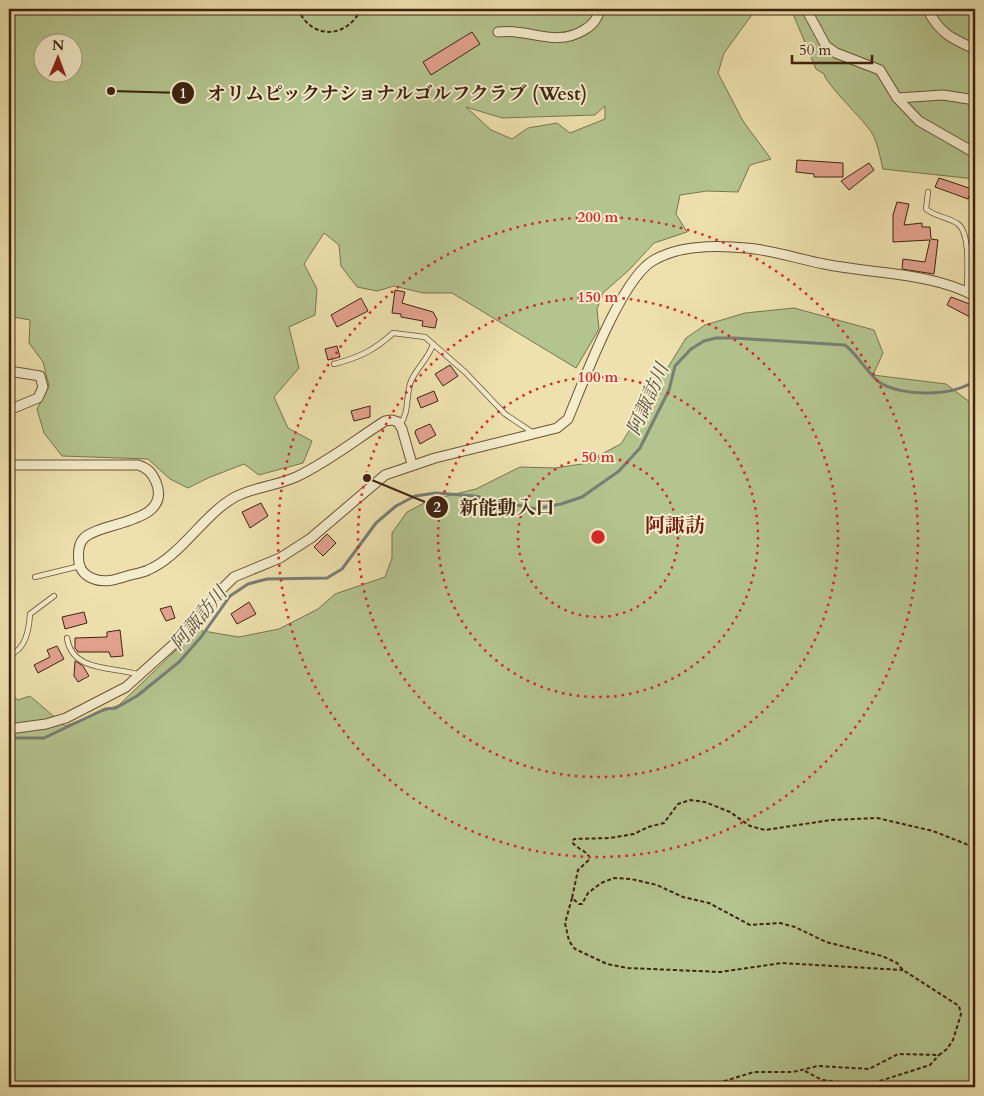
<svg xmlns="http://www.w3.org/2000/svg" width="984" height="1096" font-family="Cardo,'Noto Serif JP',serif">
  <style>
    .green { fill: #b4c48f; stroke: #79744f; fill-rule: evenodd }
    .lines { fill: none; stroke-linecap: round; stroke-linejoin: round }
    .stream { stroke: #787e74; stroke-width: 3 }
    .building { fill: #e2a28f; stroke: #3e230f }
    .service-casing { stroke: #6a5237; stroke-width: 6 }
    .minor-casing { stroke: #6a5237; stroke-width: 11 }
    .path { stroke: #3e230f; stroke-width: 2; stroke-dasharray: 4 2.5; stroke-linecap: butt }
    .service { stroke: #f4eccb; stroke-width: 4.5 }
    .minor { stroke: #f4eccb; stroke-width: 9 }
    .ring { fill: none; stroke: #d62828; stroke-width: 2.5; stroke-dasharray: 2.5 5 }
    .labels { text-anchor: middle; stroke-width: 4; stroke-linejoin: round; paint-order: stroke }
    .water-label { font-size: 19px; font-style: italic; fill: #5b5041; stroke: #f4eccb }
    .quarter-label { font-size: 20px; font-weight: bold; fill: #7a1f14; stroke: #f4eccb }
    .centre { fill: #d62828; stroke: #f4eccb; stroke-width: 2.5 }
    .ring-label { font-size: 15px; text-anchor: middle; font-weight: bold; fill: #d62828; stroke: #f4eccb; stroke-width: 4; stroke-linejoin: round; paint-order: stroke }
    .leader { fill: none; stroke: #3e230f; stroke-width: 2 }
    .callout-dot { fill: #3e230f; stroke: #f4eccb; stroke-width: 2 }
    .mark-label { font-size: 15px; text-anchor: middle; font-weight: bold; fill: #fff }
    .callout-label { font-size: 19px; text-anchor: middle; font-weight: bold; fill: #3e230f; stroke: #f4eccb; stroke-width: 4; stroke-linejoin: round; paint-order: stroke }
  </style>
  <rect width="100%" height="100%" fill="#eee1af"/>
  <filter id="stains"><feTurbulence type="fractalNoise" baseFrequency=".004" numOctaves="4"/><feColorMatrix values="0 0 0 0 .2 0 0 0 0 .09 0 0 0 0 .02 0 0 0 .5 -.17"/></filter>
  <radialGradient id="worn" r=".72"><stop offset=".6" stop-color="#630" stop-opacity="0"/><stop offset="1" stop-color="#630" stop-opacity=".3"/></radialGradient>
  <g class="green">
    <path d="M9,9H756L724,53L718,73L743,121L771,159L750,165L738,192L707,191L680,195L676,214L687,232L654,243L629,270L603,293L597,309L599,329L576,368L452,293H423L394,286L377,291L357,287L341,266L339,245L324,233L304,264L317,289L315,315L289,327L299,368L274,397L288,428L312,441L303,463L259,475L244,464L208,478L188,488L170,479L148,459L62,456L44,433L37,409L49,386L43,362L29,343L30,320L13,317L9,313ZM42,42H72V72H42ZM605,106V119L570,133L557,123L528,128L512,139L491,130L466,107L502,118L595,115Z"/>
    <path d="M791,9H975V179L883,169C880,158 878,144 873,135C864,119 827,86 824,74L816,69Z"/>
    <polygon points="794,308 874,330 883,353 873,375 946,384 975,406 975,1087 9,1087 9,693 18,700 30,696 65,726 119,705 197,630 239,637 279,629 318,609 335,594 385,577 392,558 392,533 407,512 430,500 476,489 520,467 555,468 582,464 621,444 686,338 705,325 745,313"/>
  </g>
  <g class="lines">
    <path class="stream" d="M9,738H44L105,709L116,708L137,696L179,662L201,637L230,596L248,584L267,579L327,578L342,569L376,523L396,506L415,496L436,493L475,496L536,509L561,504L582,497L619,471L640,448L669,390L675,366L691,349L704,341L716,338H734L845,345C858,355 869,375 879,382C900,397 956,397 975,380"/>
  </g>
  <g class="building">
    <polygon points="472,32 480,44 431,75 423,62"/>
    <polygon points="797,160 843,163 843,177 814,177 814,174 796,172"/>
    <polygon points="869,163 874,170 849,190 841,181"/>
    <polygon points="939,178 972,189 968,199 935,187"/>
    <polygon points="897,202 909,204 904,225 922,223 922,227 930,227 931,239 938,240 934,274 902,269 903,259 925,262 930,240 893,242 893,215"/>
    <polygon points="395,290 405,292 402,303 433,312 437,319 435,328 422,326 423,321 401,317 401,314 392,313"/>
    <polygon points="951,297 975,306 972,318 947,305"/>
    <polygon points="361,298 368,311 337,327 331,315"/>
    <polygon points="337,346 340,357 328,360 325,349"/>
    <polygon points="450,365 458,376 443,386 435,374"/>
    <polygon points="434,391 438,401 421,408 417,398"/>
    <polygon points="370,406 370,417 354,421 351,411"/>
    <polygon points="430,424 436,435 420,444 415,433 416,430"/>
    <polygon points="261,503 268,516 250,528 242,512"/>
    <polygon points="327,534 336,543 323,556 314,547"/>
    <polygon points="249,602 256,614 237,624 231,614"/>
    <polygon points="171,606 175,618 166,621 160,609"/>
    <polygon points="84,612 87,623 65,629 62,617"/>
    <polygon points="120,630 123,656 111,657 109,652 78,652 75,648 75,638 107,637 107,632"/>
    <polygon points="57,646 64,659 38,673 34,665 50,657 47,650"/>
    <polygon points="75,661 83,666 89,676 78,682 74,676"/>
  </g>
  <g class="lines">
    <g class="service-casing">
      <g id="service">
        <path d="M928,192L926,209C936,217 948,217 958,224C971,234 967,275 967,291"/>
        <path d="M334,364C358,358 375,350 393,333L425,337L465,372L505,414L535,434"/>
        <path d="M400,425C409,412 406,399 410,384C414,370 429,359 433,344"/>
        <polyline points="35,577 80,566"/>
        <path d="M67,638C72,673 114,666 140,675"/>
        <path d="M9,655C26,650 29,629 30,614L54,596"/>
      </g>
    </g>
    <g class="minor-casing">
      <g id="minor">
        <polyline points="806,9 826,46 836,53 880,70 897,98 919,121 975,153"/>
        <path d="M927,9C940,33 950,38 975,49"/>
        <path d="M498,32C529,28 555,48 584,30C594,24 597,19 600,9"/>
        <polyline points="897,98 943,95 975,100"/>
        <polyline points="9,371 40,376 43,387 38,398 9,410"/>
        <path d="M9,465H138C148,468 152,473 156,482C173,524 101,521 84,538C78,544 78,555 79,563C81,572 86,576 94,579C105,583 115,580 127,576C134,574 142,573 148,570C180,557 204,514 235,497C254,487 276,486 296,477C328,462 355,440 385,421L392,420L398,422L402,429L412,464"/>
        <path d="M9,729L46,724L66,718L126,687L185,634L215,596L234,577L280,558L311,538L385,475L435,458L557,428L568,419C583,383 621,278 654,260C680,245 717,245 746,248C773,250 798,259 824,264C873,274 930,272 975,296"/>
      </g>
    </g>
    <g class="path">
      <path d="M298,9C311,40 347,39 361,9"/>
      <polyline points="572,898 565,923 569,941 575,949 607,964 628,968 720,972 782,963 903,970"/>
      <polyline points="805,1071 822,1080 862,1085"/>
      <path d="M705,1087L754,1072H793L818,1066L869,1069L898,1054L939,1055L947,1049L953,1040L961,1014L959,1006L903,970L897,963L882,956L826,942L795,927L780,923L750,925L709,903L683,897L657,885L631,879L614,878L601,883L588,893L582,904H579L572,898L578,870L590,859C588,851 577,849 572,842L574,839L610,838L634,834L648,827L664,823L678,804L690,800L705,802L730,812L750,826L765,830L831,820L877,818L933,831L966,844L975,852"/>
      <polyline points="861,1087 930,1065 939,1055"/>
    </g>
    <use href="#service" class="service"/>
    <use href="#minor" class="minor"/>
  </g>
  <g class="ring">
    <circle cx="598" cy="537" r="80"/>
    <circle cx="598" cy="537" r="160"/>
    <circle cx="598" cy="537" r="240"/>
    <circle cx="598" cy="537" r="320"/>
  </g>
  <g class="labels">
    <g class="water-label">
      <text transform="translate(647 399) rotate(-66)" y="7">阿諏訪川</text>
      <text transform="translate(198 618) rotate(-50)" y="7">阿諏訪川</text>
    </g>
    <g class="quarter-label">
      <text x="675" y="532">阿諏訪</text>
    </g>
  </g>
  <circle cx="598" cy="537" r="8" class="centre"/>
  <g class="ring-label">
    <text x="598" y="222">200 m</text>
    <text x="598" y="302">150 m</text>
    <text x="598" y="382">100 m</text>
    <text x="598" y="462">50 m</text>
  </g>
  <path class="leader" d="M111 91L183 93M367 478L437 507"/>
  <g class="callout-dot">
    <circle cx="111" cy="91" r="5"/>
    <circle cx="367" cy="478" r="5"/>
    <circle cx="183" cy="93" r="12"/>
    <circle cx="437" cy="507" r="12"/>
  </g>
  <g class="mark-label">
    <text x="183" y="98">1</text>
    <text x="437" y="512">2</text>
  </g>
  <g class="callout-label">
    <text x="397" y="100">オリムピックナショナルゴルフクラブ (West)</text>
    <text x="507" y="514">新能動入口</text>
  </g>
  <rect width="984" height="1096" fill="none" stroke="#eee1af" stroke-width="30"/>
  <rect x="10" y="10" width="964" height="1076" fill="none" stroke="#3e230f" stroke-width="2.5"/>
  <rect x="15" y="15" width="954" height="1066" fill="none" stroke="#3e230f"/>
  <g transform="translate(58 58) rotate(1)"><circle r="24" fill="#f4eccb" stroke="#ab9c80"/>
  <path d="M0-4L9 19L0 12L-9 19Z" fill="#8f2418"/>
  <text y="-8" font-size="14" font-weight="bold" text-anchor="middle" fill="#3e230f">N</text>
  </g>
  <path d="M792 55v8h80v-8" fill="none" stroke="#3e230f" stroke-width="2.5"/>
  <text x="799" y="55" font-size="15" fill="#3e230f" stroke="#f4eccb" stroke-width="4" paint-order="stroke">50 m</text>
  <rect width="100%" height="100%" filter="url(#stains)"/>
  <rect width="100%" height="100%" fill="url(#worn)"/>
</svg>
